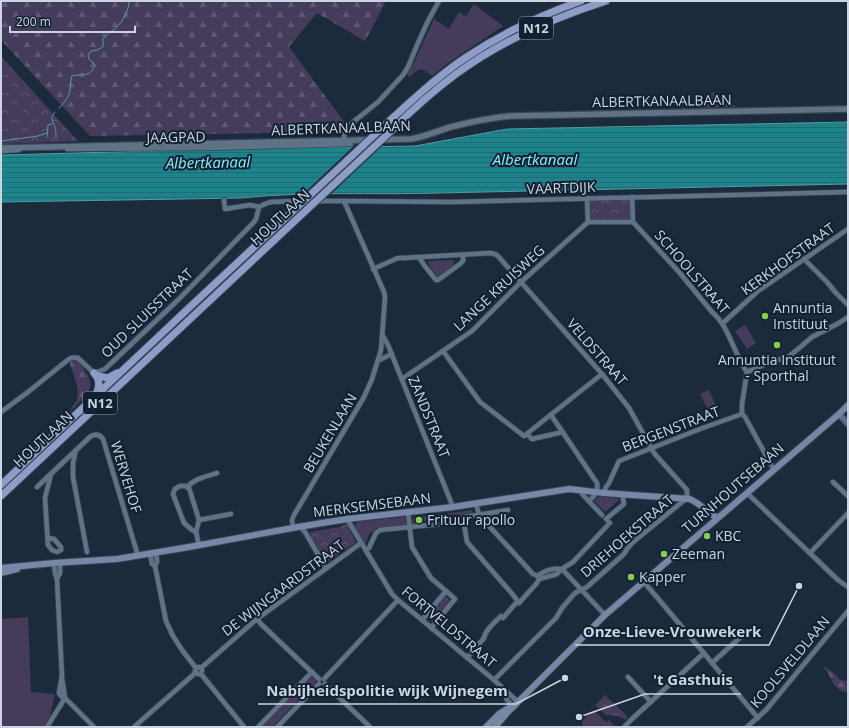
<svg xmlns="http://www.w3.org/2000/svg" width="849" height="728" font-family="'Open Sans',sans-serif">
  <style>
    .grass { fill: #453b5b }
    .forest { fill: url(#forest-firs) }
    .park { fill: url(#park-crowns) }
    .water { fill: url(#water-rules); stroke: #4f9ca5 }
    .pier { fill: #1b2b3c }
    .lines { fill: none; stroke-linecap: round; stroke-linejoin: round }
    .stream { stroke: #4f9ca5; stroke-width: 1 }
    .minor-casing { stroke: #384554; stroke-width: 6 }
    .tertiary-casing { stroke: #384554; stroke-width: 8 }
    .secondary-casing { stroke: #384554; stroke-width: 8 }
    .primary-casing { stroke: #384554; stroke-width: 9 }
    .minor { stroke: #607286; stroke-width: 4.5 }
    .tertiary { stroke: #607286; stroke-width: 5.5 }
    .secondary { stroke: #7787a7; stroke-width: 6 }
    .primary { stroke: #8e9dc8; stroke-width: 7 }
    .primary-bridge-casing { stroke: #384554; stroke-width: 9; stroke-linecap: butt }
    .primary-bridge { stroke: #8e9dc8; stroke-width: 7 }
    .poi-dot { fill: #84cf4d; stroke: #122132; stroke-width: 1.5 }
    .labels { text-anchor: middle; stroke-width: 4; stroke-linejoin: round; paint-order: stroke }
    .shield { fill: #122132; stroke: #949fac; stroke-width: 1 }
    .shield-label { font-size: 13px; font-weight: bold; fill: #cbd5e0 }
    .street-label { font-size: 14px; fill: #cbd5e0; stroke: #122132 }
    .poi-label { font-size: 14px; fill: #cbd5e0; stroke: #122132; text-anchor: start }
    .water-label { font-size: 15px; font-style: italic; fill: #89edf8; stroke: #122132 }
    .leader { fill: none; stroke: #cbd5e0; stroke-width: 1.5 }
    .callout-dot { fill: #cbd5e0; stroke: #122132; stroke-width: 1.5 }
    .callout-label { font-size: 15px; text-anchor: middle; font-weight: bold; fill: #cbd5e0; stroke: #122132; stroke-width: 4; stroke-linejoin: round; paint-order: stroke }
  </style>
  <defs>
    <pattern id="forest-firs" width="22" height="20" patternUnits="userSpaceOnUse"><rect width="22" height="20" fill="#453b5b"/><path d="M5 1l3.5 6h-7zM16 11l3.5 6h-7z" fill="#5e5672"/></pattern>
    <pattern id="park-crowns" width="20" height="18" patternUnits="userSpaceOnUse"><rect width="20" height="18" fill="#453b5b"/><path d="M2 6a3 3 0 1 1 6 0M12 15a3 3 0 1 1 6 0" fill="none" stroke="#5e5672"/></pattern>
    <pattern id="water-rules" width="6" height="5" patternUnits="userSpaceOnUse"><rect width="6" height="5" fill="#1a838c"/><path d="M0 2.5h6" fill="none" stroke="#28686f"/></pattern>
  </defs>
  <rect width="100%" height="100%" fill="#1b2b3c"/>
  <g class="grass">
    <polygon points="474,4 503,26 448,63 432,76 426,71 420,69 409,77 407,74 415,60 434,19 449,29 459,12 466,16"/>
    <polygon points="713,92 736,107 698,108"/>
    <polygon points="454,260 454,264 441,276 437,276 428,264 428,261"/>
    <polygon points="745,325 756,343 747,349 735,331"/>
    <polygon points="709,390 716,406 708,410 700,394"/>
    <polygon points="598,497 616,498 619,500 605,512 594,501"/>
    <polygon points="472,510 473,514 448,515 442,519 422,521 420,524 415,525 412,522 413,518"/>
    <polygon points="403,517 406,518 407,525 377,528 369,534 365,545 356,529 355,525 357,522"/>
    <polygon points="28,617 31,692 55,694 50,716 43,727 1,727 1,619"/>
    <polygon points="311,677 315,679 316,682 272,727 262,727"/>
    <polygon points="593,710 606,722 609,720 615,727 583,727 582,721"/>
  </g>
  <g class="forest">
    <polygon points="1,1 386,1 365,41 317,13 289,47 345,123 337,132 90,136 1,40"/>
    <path d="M72,359L77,360L78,361C100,388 90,391 69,413C71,408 75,404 77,399C80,389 72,370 69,361Z"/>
    <path d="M825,667C831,671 836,674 840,680L848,681V693C832,689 833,679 824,668Z"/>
  </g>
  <g class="park">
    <polygon points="1,56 78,141 1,144"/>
    <polygon points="630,200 631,219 592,220 590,216 590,201"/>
    <polygon points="346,524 355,540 355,543 329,561 326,561 324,559 311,538 310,532 340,527"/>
    <polygon points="445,596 451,602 433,622 426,617"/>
    <polygon points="605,695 628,717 626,720 618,716 606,715 595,705"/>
  </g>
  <path class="water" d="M848,122V184C712,187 576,190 439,193C373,195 307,191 241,198L1,202V155L227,149L415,146L507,129Z"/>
  <polygon class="pier" points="355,145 383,145 329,196 301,196"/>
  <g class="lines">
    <g class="stream">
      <path d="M59,108C64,103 69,97 70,90C71,85 70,81 72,76C83,73 90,78 95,65L89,59L88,55L91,51L97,50L103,47V39C113,28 120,28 126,13C128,9 129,6 129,1"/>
      <path d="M55,112C50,118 52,120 55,127C56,130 56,134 56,137"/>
      <polyline points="47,137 48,125 52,124"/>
      <polyline points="1,141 38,136 47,133"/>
    </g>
    <g class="minor-casing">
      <g id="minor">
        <path d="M344,140C344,135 344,131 347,127L378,102L403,75L408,67L418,43L427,23L439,1"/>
        <polyline points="67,149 209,148 351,144"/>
        <polyline points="1,151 19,150"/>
        <path d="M632,197L633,222L679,272L712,312C730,327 733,353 747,372L742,404V414L745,417L774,470"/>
        <polyline points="587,198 588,222"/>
        <polyline points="224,200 225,209 250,205 259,207"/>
        <polyline points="419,257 424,265 436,280 438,280 460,264 463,261 463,255"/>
        <polyline points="804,259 827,282 836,293 848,305"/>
        <polyline points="373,269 398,258 403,258 491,253 497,255 602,374 629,408 654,453 687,490 687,498 632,543 627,549 624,554 587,587 575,593 562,608 556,618 494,680"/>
        <polyline points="723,323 758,291 848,229"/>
        <polyline points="383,336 388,345 453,507"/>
        <polyline points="443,351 480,402 524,436 602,374"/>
        <polyline points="379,360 392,354"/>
        <polyline points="747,372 771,362 788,357 798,349 812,337 839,323 848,317"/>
        <polyline points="402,379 472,331 521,282 588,222 633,222"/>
        <path d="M1,412L28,392L69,359C72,357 74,357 78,358L94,373L105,369L179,299L254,222L256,219L259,207L265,204L271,202L294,201H344L453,202L848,192"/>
        <path d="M551,415L597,483C599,490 594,497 589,501"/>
        <polyline points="527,434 532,439 563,432"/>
        <polyline points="76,450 73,463 73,477 87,552"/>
        <polyline points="833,482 848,496"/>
        <path d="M37,487L91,436C96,434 100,434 103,439L138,556"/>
        <path d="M187,487C194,479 207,476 217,473"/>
        <polyline points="604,493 606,487 609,483 619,461 700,429 742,414"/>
        <polyline points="747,493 838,580 848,587"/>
        <polyline points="582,494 602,515"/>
        <polyline points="476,503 479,515 533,574 538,576 539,579 557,574 562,569 573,562 607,526"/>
        <polyline points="408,512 412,547 431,578 455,599 431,628"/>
        <polyline points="463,518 467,542 514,596 519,603"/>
        <polyline points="347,519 392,594 398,600 494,680 518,702"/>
        <polyline points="199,520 231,514"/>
        <polyline points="610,523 606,519 624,504 622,494"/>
        <polyline points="302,526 303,530 305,532 326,568"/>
        <polyline points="293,527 292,520 294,515 364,397 372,379 381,350 385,298 384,292 344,201"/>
        <polyline points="196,532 192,530 184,523 173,494 175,489 180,486 185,486 189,488 199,520 196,532 199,545"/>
        <polyline points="48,538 54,539 61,547 61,550 57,552 52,550 48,545 45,498 51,474"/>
        <polyline points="369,548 376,533 380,530 440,524 453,519 508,510"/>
        <polyline points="156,552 157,562 155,566 166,621 173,636 182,650 196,668"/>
        <polyline points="150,553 152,564 155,566"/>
        <polyline points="810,553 848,513"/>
        <polyline points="54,563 55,573 57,579 62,676 59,693 61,696 65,698 94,727"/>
        <path d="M538,576C544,570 554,568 562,569L605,615"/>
        <polyline points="57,579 60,573 60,562"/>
        <path d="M643,581C682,626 719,672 758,718"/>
        <polyline points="257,619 261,624 319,679"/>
        <polyline points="422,620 446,591"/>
        <path d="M467,658L484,638C485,630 495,622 501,616L503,618L516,603H519L537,583L539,579"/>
        <polyline points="712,663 745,633"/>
        <polyline points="201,668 257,619 361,543"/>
        <polyline points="201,674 244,727"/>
        <polyline points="628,677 651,702"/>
        <polyline points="324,679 398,600"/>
        <polyline points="325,684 370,727"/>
        <polyline points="502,688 507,700 514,707"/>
        <polyline points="47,727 65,698 62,678"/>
        <polyline points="134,727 193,675 195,672 196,668 200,667 202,669 202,671 200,674 198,674 195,672"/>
        <polyline points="258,727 312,672"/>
        <polyline points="277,727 319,684"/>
        <polyline points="626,727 625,726 632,719 704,653"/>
        <polyline points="747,727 766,710 848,611"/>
      </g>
    </g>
    <g class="tertiary-casing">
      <g id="tertiary">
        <path d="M1,148L411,139C425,137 437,131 451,127C470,122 490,118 510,116L848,109"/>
        <polyline points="839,414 848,424"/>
      </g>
    </g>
    <g class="secondary-casing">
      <g id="secondary">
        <polyline points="1,568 54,563 117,559 189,547 298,527 347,519 453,507 569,489 604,493 690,499 697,503 717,518"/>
        <polyline points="1,573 17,569"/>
        <polyline points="486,727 499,714 510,707"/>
        <polyline points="495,727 507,713 605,615 839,414 848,405"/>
      </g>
    </g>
    <g class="primary-casing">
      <g id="primary">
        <path d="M385,125C411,101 437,77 465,58C501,34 541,15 581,1"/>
        <path d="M391,131C411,111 433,91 456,74C501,41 553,18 606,1"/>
        <path d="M94,373C101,380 99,387 96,395"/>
        <polyline points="98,376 108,378 117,373"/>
        <polyline points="1,485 192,305 294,210"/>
        <polyline points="1,496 300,216"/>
      </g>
    </g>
    <use href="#minor" class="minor"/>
    <use href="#tertiary" class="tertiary"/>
    <use href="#secondary" class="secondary"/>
    <use href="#primary" class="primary"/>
    <g class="primary-bridge-casing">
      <g id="primary-bridge">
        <polyline points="294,210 385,125"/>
        <polyline points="300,216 391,131"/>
      </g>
    </g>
    <use href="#primary-bridge" class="primary-bridge"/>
  </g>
  <g class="poi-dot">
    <circle cx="765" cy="316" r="4"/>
    <circle cx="777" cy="345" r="4"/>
    <circle cx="419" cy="520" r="4"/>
    <circle cx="707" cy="536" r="4"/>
    <circle cx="664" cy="554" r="4"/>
    <circle cx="631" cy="577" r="4"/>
  </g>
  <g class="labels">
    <g class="shield">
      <rect x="519" y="17" width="34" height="22" rx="3"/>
      <rect x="83" y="392" width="34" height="22" rx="3"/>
    </g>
    <g class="shield-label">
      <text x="536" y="33">N12</text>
      <text x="100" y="408">N12</text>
    </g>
    <g class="street-label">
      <text transform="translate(662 101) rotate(-1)" y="5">ALBERTKANAALBAAN</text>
      <text transform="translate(341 128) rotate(-2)" y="5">ALBERTKANAALBAAN</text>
      <text transform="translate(176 137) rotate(-1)" y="5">JAAGPAD</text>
      <text transform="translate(561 188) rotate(-2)" y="5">VAARTDIJK</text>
      <text transform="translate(280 217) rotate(-43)" y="5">HOUTLAAN</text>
      <text transform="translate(788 259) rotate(-36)" y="5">KERKHOFSTRAAT</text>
      <text transform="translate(692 272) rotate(49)" y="5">SCHOOLSTRAAT</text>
      <text transform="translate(499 288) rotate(-43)" y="5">LANGE KRUISWEG</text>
      <text transform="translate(147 313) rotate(-44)" y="5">OUD SLUISSTRAAT</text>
      <text transform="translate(597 352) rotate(49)" y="5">VELDSTRAAT</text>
      <text transform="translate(429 417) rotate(68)" y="5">ZANDSTRAAT</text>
      <text transform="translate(671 429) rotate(-21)" y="5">BERGENSTRAAT</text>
      <text transform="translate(330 433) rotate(-59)" y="5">BEUKENLAAN</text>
      <text transform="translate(43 439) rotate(-43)" y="5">HOUTLAAN</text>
      <text transform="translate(126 477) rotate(73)" y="5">WERVEHOF</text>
      <text transform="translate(733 488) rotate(-41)" y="5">TURNHOUTSEBAAN</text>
      <text transform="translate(372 505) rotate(-7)" y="5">MERKSEMSEBAAN</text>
      <text transform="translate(627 536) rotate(-41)" y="5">DRIEHOEKSTRAAT</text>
      <text transform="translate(283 588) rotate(-37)" y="5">DE WIJNGAARDSTRAAT</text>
      <text transform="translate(449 627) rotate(40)" y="5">FORTVELDSTRAAT</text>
      <text transform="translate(790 662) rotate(-50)" y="5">KOOLSVELDLAAN</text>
    </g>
    <g class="poi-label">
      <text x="773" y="313">Annuntia<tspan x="773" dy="16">Instituut</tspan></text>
      <text x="777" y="365" text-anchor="middle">Annuntia Instituut<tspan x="777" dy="16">- Sporthal</tspan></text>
      <text x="427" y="525">Frituur apollo</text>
      <text x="715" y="541">KBC</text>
      <text x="672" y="559">Zeeman</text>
      <text x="639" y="582">Kapper</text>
    </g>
    <g class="water-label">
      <text x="535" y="165">Albertkanaal</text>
      <text transform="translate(208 163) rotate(-1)" y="5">Albertkanaal</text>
    </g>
  </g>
  <path class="leader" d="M799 586L769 645H575M579 717L645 694H741M565 678L516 704H258"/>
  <g class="callout-dot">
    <circle cx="799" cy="586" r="4"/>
    <circle cx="579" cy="717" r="4"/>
    <circle cx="565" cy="678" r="4"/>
  </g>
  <g class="callout-label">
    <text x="672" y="637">Onze-Lieve-Vrouwekerk</text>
    <text x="693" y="685">'t Gasthuis</text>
    <text x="387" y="696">Nabijheidspolitie wijk Wijnegem</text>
  </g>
  <rect width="849" height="728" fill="none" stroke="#cbd5e0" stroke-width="4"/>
  <path d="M10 26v6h125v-6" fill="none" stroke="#cbd5e0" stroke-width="2"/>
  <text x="16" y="26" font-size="12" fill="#cbd5e0" stroke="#122132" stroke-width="3" paint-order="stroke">200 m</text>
</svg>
